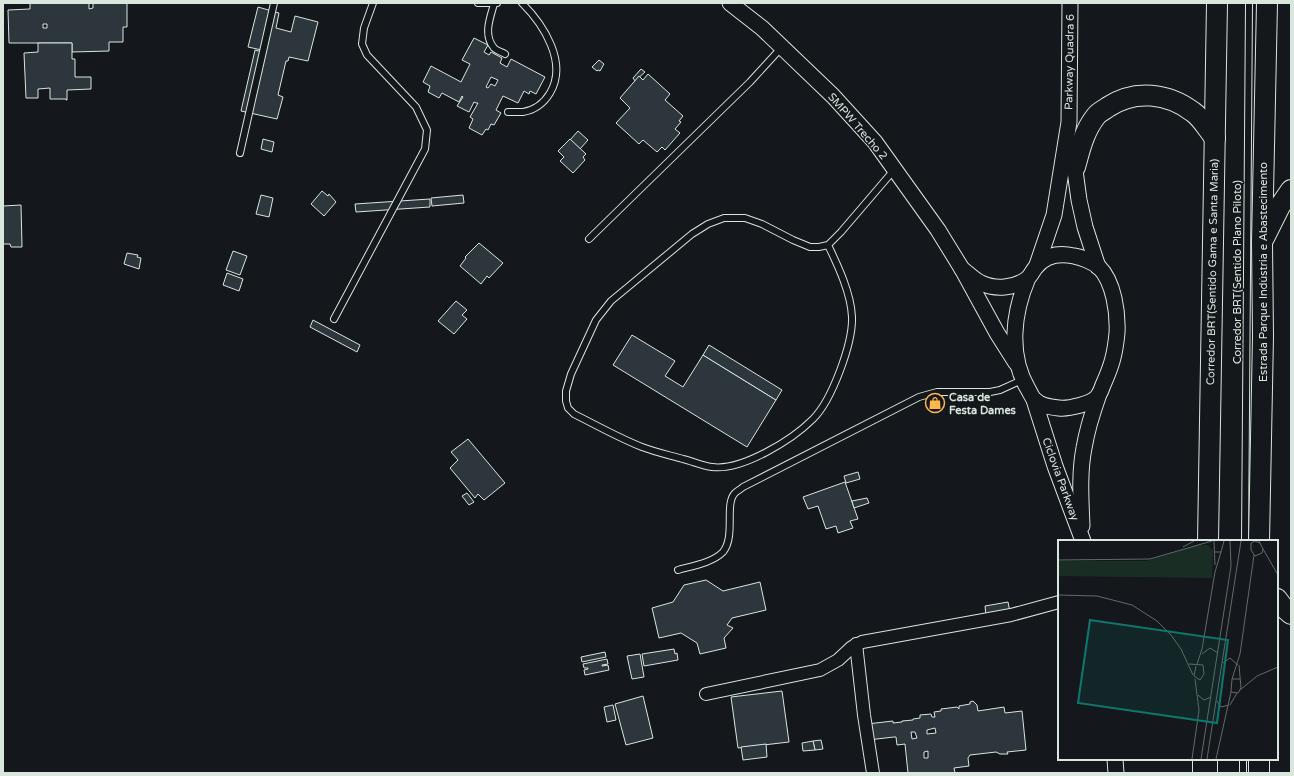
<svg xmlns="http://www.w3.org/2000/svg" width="1294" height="776" font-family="'Varela Round',sans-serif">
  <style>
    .building { fill: #2c363c; stroke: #d8e6dc; fill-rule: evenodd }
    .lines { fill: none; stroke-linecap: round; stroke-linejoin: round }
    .service-casing { stroke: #d8e6dc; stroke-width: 8 }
    .minor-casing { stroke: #d8e6dc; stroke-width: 14 }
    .tertiary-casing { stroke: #d8e6dc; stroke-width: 17 }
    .trunk-casing { stroke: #d8e6dc; stroke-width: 22 }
    .service { stroke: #14181c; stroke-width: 6 }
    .minor { stroke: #14181c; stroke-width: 12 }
    .tertiary { stroke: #14181c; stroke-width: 15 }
    .trunk { stroke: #14181c; stroke-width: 20 }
    .labels { text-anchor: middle; stroke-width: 3; stroke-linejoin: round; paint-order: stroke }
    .street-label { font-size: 11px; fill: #d8e6dc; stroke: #14181c }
    .poi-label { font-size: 11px; font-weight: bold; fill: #d8e6dc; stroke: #14181c; text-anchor: start }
    .inset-road { fill: none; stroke: #626a69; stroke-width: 1 }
    .view { fill: #0f766e; fill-opacity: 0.15; stroke: #0f766e; stroke-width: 2 }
    .inset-edge { fill: none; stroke: #d8e6dc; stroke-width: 2 }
  </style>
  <rect width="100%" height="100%" fill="#14181c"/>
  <g class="building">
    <path d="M30,3H89V9L93,8V3H127V27H123V42H109V51L72,52V43H9L8,10L30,9ZM43,24H47V28H43Z"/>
    <polygon points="258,7 279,13 276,28 291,32 295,16 318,22 308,61 289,57 288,61 286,61 278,95 283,97 277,119 241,111 255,50 266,53 266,51 248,47"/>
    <path d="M474,38L488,45L484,52L489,55L491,52L502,58L500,63L507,67L511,59L545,77L536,94L530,91L529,94L524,91L518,103L503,96L496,110L501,113L494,125L491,124L488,130L486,129L482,135L469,128L473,119L470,117L478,103H476L474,102L469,112L457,106L463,97L462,96L459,102L442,93L439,98L428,92L430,86L423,82L431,66L461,82L470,64L462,60ZM491,77L498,80L495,86L491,84L488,88L486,87Z"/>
    <polygon points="38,43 72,43 72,59 75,59 75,77 91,77 91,89 67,90 67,100 66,100 66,99 50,99 50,88 38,89 38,98 26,98 24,53 38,52"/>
    <polygon points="599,60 604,64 600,71 598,70 597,71 592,67"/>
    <polygon points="641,69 645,72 635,81 633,78"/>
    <polygon points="648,74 670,94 665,100 683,116 679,121 681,122 675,129 680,133 665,150 662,147 657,152 643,140 639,144 616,123 630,108 620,98 639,76 643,80"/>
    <polygon points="578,131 588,140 580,149 570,140"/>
    <polygon points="263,139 274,142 272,152 261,149"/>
    <polygon points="570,139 586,154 583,157 585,160 573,173 560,161 564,157 558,151"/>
    <polygon points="322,191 328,196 329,194 336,202 324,216 311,204"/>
    <polygon points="261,195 273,198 269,217 256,214"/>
    <polygon points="463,195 464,203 432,206 431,198"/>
    <polygon points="430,199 430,207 356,212 355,204"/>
    <polygon points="21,205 22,247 11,247 10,244 3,244 3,206"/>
    <polygon points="479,243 503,263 489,278 487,276 481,284 460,266 466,258 465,257"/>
    <polygon points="233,251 247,256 240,275 226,270"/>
    <polygon points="127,253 138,255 137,257 141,258 139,269 124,264"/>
    <polygon points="227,273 243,279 239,291 223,285"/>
    <polygon points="456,301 467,310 462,315 467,319 454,334 438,321"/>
    <polygon points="313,320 360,345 357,352 310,327"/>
    <polygon points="632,335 675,361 665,376 683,387 703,355 776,400 747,447 613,365"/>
    <polygon points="709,345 782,390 776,400 703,355"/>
    <polygon points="468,439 505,483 484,500 478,494 475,498 450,468 458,460 451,452"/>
    <polygon points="858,472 860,479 846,483 844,476"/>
    <polygon points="845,482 858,519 850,521 853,528 838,533 836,526 826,529 818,506 808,509 803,497"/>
    <polygon points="467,493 474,502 469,505 462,496"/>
    <polygon points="867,498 869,503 854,508 852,501"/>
    <polygon points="706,580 723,591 760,582 766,610 732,618 727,625 733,628 724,638 726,648 700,654 697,643 681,633 659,638 652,608 673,602 684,585"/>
    <polygon points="1008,602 1010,612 986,615 985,606"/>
    <polygon points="674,649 675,654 677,653 678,660 644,666 642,654"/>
    <polygon points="605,652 606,657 582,662 581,657"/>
    <polygon points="640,654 644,677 632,679 627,656"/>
    <polygon points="607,659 608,664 602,665 602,666 608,665 609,670 585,675 584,670 588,669 588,668 584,668 583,664"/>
    <polygon points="782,691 789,742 738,748 731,697"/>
    <polygon points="643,696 653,738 626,745 615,704"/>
    <path d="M973,701L977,705L978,711L1004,707L1005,713L1022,711L1026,750L1007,752L1008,754H1000L996,752L970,755L968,758L969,766L954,768L955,773H908L905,744L897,745L896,737H894L868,740L867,724L893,721V723L902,722V721L913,720V719L920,718V715L931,714L932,717H935L934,712L941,711V709L957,707L959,709V706L970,704V702ZM935,728L936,733L927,734V730ZM911,732H915L917,738L912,739ZM928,751V758H924V752Z"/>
    <polygon points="613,705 616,720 607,722 604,707"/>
    <polygon points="821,740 823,749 815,750 813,741"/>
    <polygon points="813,741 815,750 803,751 802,743"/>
    <polygon points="766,744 767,757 743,760 741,747"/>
  </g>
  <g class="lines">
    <g class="service-casing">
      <g id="service">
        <polyline points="478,3 497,3"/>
        <path d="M494,4C490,18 483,35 494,48C497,51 502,52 505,54"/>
        <path d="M508,112C513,112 518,112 523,112C535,110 544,103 550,93C568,63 544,25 522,3"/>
        <polyline points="240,153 274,3"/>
        <polyline points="589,239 750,82 782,47"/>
        <path d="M828,245C838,266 851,293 852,317C853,343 832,400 813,419C792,440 742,471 712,467C702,466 692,461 683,459C669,455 655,452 642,447C619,438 596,425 574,414L568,408L566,401V391L571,374L596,320L611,301L692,234L708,224L724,218H745L762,224L793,240L810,247H819L828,245L841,232L894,170"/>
        <polyline points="334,319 425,149 427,130 416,107 367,55 362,44 364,28 373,3"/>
        <polyline points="1245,541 1249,3"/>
        <path d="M678,570C692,566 712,563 723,552C736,536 724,504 735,493C737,491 741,489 743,487L919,397L937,392H990L1000,390L1022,380"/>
        <polyline points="1214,773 1214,759"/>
        <polyline points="1243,773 1243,759"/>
      </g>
    </g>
    <g class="minor-casing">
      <g id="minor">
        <polyline points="856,644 864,715 873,773"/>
        <polyline points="706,694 820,670 838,660 852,647 862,642 1011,615 1059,602"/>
      </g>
    </g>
    <g class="tertiary-casing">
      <g id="tertiary">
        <polyline points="730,3 762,28 833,96 875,142 938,230 962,269 997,333 1016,363"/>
        <polyline points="1073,156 1079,200 1085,227 1098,267"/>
        <polyline points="1037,265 1054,215 1069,122 1070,3"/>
        <path d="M962,269C968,273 974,280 981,283C996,290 1014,288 1027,279C1031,276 1033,270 1036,267C1046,254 1060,253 1074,256C1081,257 1093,262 1099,267C1114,282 1118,313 1117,333C1115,354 1112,365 1103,385C1102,388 1100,393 1098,396C1092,404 1068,409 1059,408C1050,407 1040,406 1034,399C1031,396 1030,392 1028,389C1008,355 1013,313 1028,278"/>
        <polyline points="1034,400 1055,466 1083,541"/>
        <path d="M1082,526C1081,500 1079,474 1084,448C1087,430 1092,414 1098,397"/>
        <polyline points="1115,759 1116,773"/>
      </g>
    </g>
    <g class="trunk-casing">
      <g id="trunk">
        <path d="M1075,167C1080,149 1084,131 1096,116C1099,112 1104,110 1108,107C1135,89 1168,93 1193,112C1202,118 1208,130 1215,138"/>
        <polyline points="1264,238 1280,206 1291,190"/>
        <polyline points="1208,541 1217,3"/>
        <polyline points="1259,541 1263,336 1262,242 1267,3"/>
        <polyline points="1277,599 1283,607 1291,614"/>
        <polyline points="1203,773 1203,759"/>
        <polyline points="1259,773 1259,759"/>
      </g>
    </g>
    <use href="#service" class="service"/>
    <use href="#minor" class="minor"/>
    <use href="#tertiary" class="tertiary"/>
    <use href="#trunk" class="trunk"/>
  </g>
  <defs>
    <g id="shop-ring" transform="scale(1)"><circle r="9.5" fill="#14181c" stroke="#ffb74d" stroke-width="1.5"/><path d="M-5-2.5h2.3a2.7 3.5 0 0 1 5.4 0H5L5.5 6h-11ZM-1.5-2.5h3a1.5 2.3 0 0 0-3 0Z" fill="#ffb74d"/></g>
  </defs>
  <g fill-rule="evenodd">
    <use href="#shop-ring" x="935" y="403"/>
  </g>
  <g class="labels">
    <g class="street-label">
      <text transform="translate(1069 62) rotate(-89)" y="4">Parkway Quadra 6</text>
      <text transform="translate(858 126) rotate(49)" y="4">SMPW Trecho 2</text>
      <text transform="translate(1212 272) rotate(-89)" y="4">Corredor BRT(Sentido Gama e Santa Maria)</text>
      <text transform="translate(1237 272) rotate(-90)" y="4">Corredor BRT(Sentido Plano Piloto)</text>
      <text transform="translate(1263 272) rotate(-90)" y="4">Estrada Parque Indústria e Abastecimento</text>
      <text transform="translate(1061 479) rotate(70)" y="4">Ciclovia Parkway</text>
    </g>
    <g class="poi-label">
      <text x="949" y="401">Casa de<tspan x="949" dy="13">Festa Dames</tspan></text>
    </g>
  </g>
  <g transform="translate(1058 540)">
    <rect width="220" height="220" fill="#14181c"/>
    <path d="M140,5H150L155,11L154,38L0,36V21H89Z" fill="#1a2d24"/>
    <path class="inset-road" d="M156,1L157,25M201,1L205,9L204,13L197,16L193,10V3L197,1L202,3M125,7L136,1M205,9L220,35M157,12H163L166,1M0,20L92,19L154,1M0,55L39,56L74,65L99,81L113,95L123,109L135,135M144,114L152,108L160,113M165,123L172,118L180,125M131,124L145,125L146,134L142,140L136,136L138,126M139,124L144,109L157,32L163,12M181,125L183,148L180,153L173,152L174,139H182M174,139L182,114L196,15M182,150L199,136L220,127M140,155L146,160L153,157M159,161L163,167L171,165M172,165L179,153M134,219L141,170L137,139M143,219L173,26L172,1M149,219L183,1M158,219L173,152"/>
    <path class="view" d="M32,80L170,100L159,183L20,163Z"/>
    <rect width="220" height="220" class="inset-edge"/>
  </g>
  <rect width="1294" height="776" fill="none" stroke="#d8e6dc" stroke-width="8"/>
</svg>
